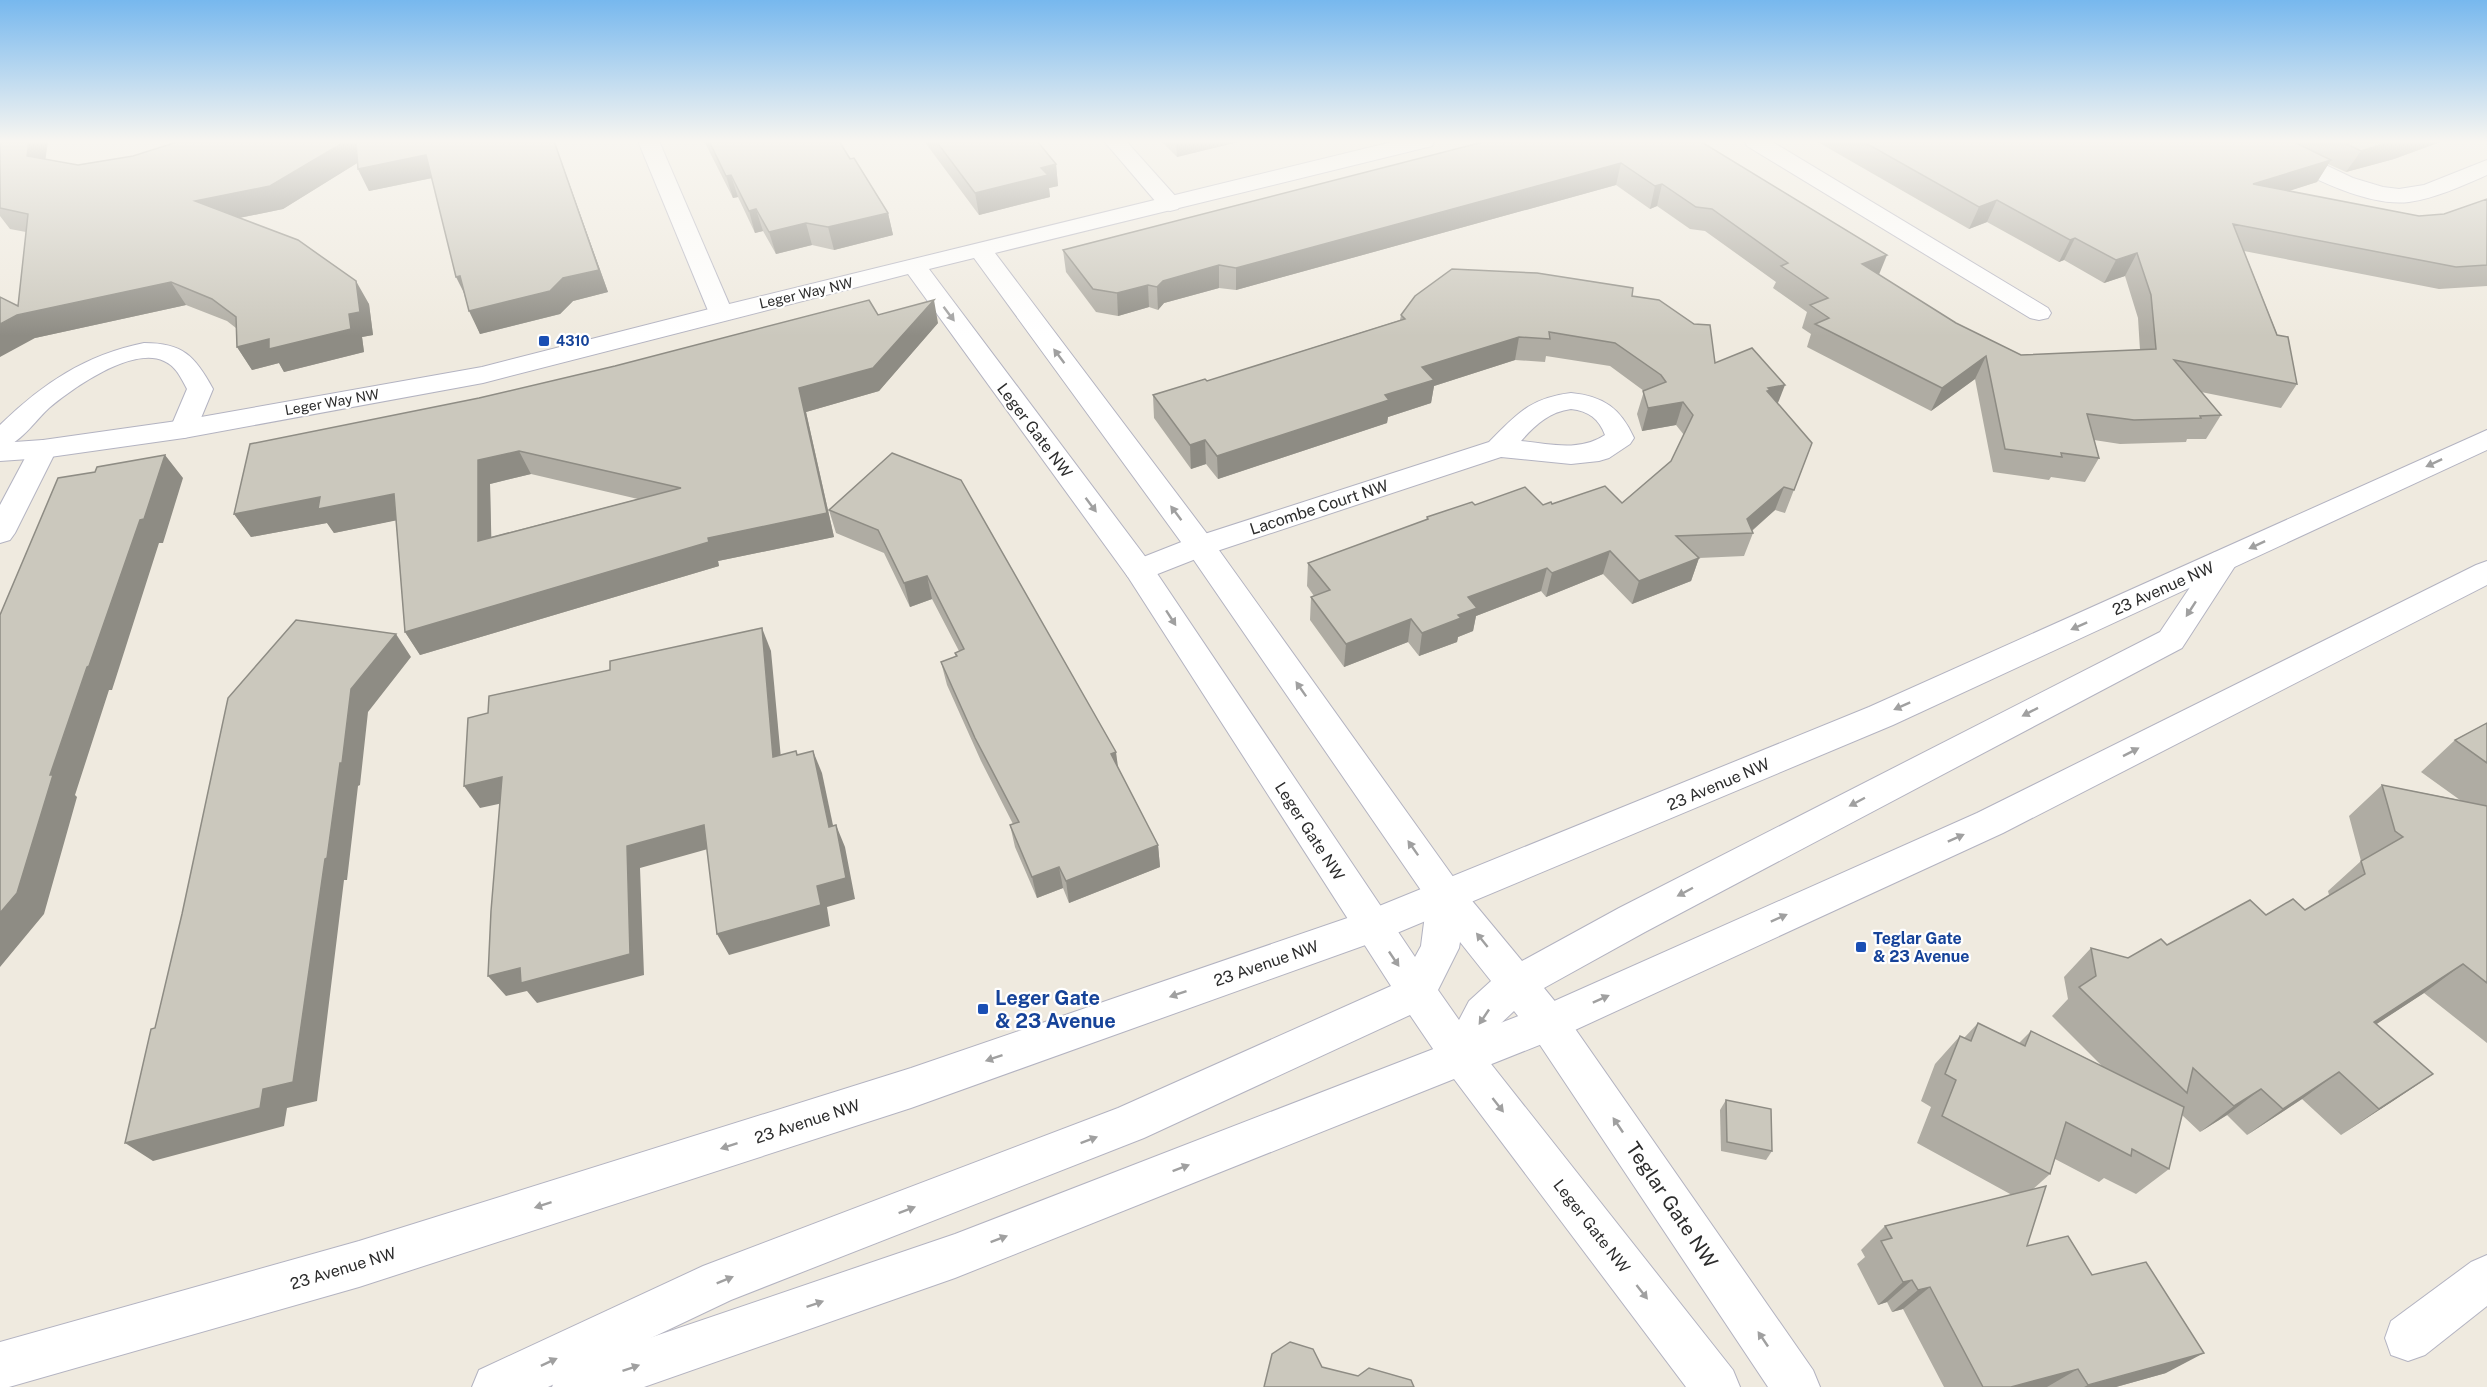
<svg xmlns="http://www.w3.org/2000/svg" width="2487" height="1387" font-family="'Public Sans',sans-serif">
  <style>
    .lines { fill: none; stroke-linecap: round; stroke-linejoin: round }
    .minor-casing { stroke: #b3b3c1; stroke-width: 2 }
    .tertiary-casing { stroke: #b3b3c1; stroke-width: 2 }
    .secondary-casing { stroke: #b3b3c1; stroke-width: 2 }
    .minor { fill: #fff; fill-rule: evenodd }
    .tertiary { fill: #fff; fill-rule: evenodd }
    .secondary { fill: #fff; fill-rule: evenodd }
    .wall { fill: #afaca3; fill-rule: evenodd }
    .shaded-wall { fill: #8e8c84 }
    .building { fill: #cbc8bd; stroke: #8e8c84; stroke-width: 1.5; fill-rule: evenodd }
    .oneway { fill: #a0a0a0 }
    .transit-dot { fill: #1a4fb4; stroke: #fff; stroke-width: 2 }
    .labels { text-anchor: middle; stroke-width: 4.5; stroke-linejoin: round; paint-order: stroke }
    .far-street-label { font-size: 14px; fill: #2d2d2d; stroke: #fff }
    .far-transit-label { font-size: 14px; font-weight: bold; fill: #164399; stroke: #fff; text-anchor: start }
    .street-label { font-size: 16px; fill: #2d2d2d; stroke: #fff }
    .transit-label { font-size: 16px; font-weight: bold; fill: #164399; stroke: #fff; text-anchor: start }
    .near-transit-label { font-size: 20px; font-weight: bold; fill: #164399; stroke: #fff; text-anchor: start }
    .near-street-label { font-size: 20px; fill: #2d2d2d; stroke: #fff }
  </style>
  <rect width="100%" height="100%" fill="#efeadf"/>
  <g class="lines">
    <g class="minor-casing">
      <g id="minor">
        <polygon points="638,141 659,141 733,313 730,318 721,320 712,318 709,313"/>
        <polygon points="1104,141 1126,141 1178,199 1181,204 1178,209 1170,211 1162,209"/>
        <polygon points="1745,141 1771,141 2048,308 2051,313 2048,318 2039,320 2030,318 1747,146"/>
        <path d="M2247,141H2275L2353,178L2383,187L2399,189L2424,185L2487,160V175C2462,186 2436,198 2409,202C2361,208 2291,166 2249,146Z"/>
        <path d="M144,343C183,343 195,356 213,389L194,435L184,438L174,435L170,429L187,389C181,378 176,366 164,361C132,346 73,388 49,408C34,422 20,444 0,449V425C42,384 85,355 144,343Z"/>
        <path d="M1571,393C1604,396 1621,409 1634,438L1630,444L1609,458L1599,461L1571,464L1501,457L1211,553L1150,577L1139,581L1128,577L1124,570L1128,563L1189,539L1489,442C1517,414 1530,398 1571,393ZM1571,409C1589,411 1599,419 1605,435C1579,452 1550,444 1521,441C1535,425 1549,412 1571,409Z"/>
        <polygon points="43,440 53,443 57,449 15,533 10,540 0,543 0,505 33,443"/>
        <polygon points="2487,1255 2487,1306 2425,1355 2408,1361 2391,1355 2385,1338 2391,1321 2471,1262"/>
      </g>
    </g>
    <g class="tertiary-casing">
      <path id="tertiary" d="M1396,141H1434L1432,146L995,253L1211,539L1459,885L1522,961L1619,908L2160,632L2213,553L2224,550L2235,553L2239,560L2182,648L1645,932L1544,988L1562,1010L1813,1370L1820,1387H1768L1534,1036L1514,1011L1497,1027L1484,1055L1733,1370L1740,1387H1686L1448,1071L1410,1015L1144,1138L731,1300L548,1387H472L479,1370L703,1266L1118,1108L1391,986L1128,577L908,274L483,383L184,438L43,458L0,461V443L43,440L184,420L482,367L721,306ZM974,258L1189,553L1427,899L1421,946L1415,957L1150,563L929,269ZM1460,942L1491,981L1469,1001L1459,1020L1438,990L1459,948Z"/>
    </g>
    <g class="secondary-casing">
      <g id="secondary">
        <polygon points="2487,430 2487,450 1893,725 1385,938 911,1108 359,1287 9,1387 0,1387 0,1342 359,1241 911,1068 1362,913 1869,707"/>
        <polygon points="2487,561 2487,585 2003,833 1562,1036 955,1278 644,1387 552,1387 559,1370 576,1363 955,1234 1534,1010 1977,813 2476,565"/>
      </g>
    </g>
    <use href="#minor" class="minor"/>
    <use href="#tertiary" class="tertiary"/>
    <use href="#secondary" class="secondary"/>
  </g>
  <g class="wall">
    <polygon points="0,141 45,159 78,165 554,141 608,292 573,301 560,314 480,334 465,297 432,178 369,191 358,169 357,163 283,209 239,218 369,304 373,335 362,337 364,352 284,372 279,363 252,370 237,347 236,328 227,321 186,305 35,338 18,306 26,232 10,229 0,216"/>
    <polygon points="704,141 839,141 888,213 893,235 834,250 812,245 776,254 763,231 755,233 738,197 733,198"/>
    <polygon points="924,141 1037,141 1056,164 1058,186 1049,188 1050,197 979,215"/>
    <polygon points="1161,141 1242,141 1177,157"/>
    <polygon points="1700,141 1879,275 1956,323 2021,355 2140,350 2138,318 2125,276 2104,283 2064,260 2059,262 1987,222 1969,229 1816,141 2443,141 2394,159 2346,172 2328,164 2317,182 2288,191 2419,216 2444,214 2487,199 2487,286 2439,289 2244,251 2297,384 2281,408 2201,392 2221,415 2206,439 2187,439 2186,442 2120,444 2094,440 2099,458 2085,482 2051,477 2049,480 1993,472 1975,379 1931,411 1807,347 1811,334 1802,328 1807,312 1773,288 1776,282 1705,231 1690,229 1657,206 1650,209 1616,185 1236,290 1219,288 1164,303 1158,310 1149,307 1118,316 1096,312 1066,272 1063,250"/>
    <polygon points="1632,296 1715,363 1778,404 1812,443 1785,513 1775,510 1752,531 1753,533 1744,556 1699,558 1691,581 1632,604 1603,574 1546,597 1541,591 1476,616 1473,631 1458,637 1457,642 1419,656 1408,642 1344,667 1310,620 1311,597 1314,596 1307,586 1308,563 1426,520 1427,517 1475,505 1543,505 1622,503 1671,461 1684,435 1676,425 1642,431 1637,414 1644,391 1610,366 1546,356 1545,362 1515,360 1434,386 1431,403 1388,417 1387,423 1218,479 1206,464 1191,469 1154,418 1153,395 1207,381 1400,320 1401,315"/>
    <path d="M878,315L938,323L879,391L806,412L834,537L718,561L719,566L420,655L405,632L396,520L334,533L327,523L251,537L234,514L479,398ZM531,474L638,499L491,537L490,484Z"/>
    <polygon points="892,453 1118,768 1158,845 1160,867 1069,903 1063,888 1037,898 1015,847 1010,825 1013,824 981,761 947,685 941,662 956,657 955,653 959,651 932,599 910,607 884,553 836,533 829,510"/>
    <polygon points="2487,723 2487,1043 2424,993 2376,1024 2433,1074 2341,1135 2302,1099 2247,1135 2227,1115 2200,1132 2182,1115 2169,1169 2136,1194 2104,1178 2099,1182 2055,1159 2050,1174 2032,1190 2027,1246 2092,1275 2166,1373 2116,1387 1944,1387 1903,1309 1892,1312 1887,1302 1878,1305 1857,1264 1865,1257 1861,1250 1885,1226 2012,1195 1917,1143 1931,1107 1921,1101 1935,1064 1960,1036 1964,1038 1978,1023 2019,1043 2031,1031 2102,1066 2052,1016 2068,999 2064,977 2091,948 2128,958 2167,945 2266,915 2305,910 2329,895 2328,891 2361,861 2349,816 2382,785 2460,800 2421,772 2455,740"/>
    <polygon points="1726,1100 1772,1151 1766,1160 1721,1151 1720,1110"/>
  </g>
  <g class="shaded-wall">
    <polygon points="29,141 48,141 43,177 27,156"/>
    <polygon points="346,141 359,141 367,157 283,209 209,224 195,201"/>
    <polygon points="554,141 608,292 573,301 560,314 480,334 469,311"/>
    <polygon points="1176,141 1242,141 1177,157"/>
    <polygon points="2393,141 2443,141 2394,159 2346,172 2361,151"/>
    <polygon points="426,155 437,177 369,191 358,169"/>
    <polygon points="2331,160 2317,182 2240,207 2253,184"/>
    <polygon points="1621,163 1616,185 1236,290 1236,268"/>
    <polygon points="1056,164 1058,186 1049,188 1050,197 979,215 975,193 1041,168"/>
    <polygon points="731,175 738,197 733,198 726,176"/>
    <polygon points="1662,184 1657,206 1650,209 1655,186"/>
    <polygon points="1997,200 1987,222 1969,229 1979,207"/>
    <polygon points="756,209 763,231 755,233 749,211"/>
    <polygon points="888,213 893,235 834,250 828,227"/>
    <polygon points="806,223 812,245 776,254 769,232"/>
    <polygon points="2075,238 2064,260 2059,262 2070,240"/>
    <polygon points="2137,253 2125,276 2104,283 2116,260"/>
    <polygon points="1887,255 1878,277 1862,264"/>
    <polygon points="1219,265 1219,288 1164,303 1158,310 1157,287 1163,281"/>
    <polygon points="460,276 467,299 456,277"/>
    <polygon points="356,281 369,304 373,335 362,337 364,352 284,372 279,363 252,370 237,347 349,314"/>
    <polygon points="171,282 186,305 35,338 0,357 0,324 17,315"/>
    <polygon points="1148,285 1149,307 1118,316 1117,293"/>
    <polygon points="934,300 938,323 879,391 806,412 834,537 718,561 719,566 420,655 405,632 708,538 799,388"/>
    <polygon points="1519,337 1515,360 1434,386 1431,403 1388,417 1387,423 1218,479 1217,456 1385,395 1422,367"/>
    <polygon points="1986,356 1975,379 1931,411 1942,388"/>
    <polygon points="1785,385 1776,408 1763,411 1768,388"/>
    <polygon points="1683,402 1676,425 1642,431 1648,408"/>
    <polygon points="1205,440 1206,464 1191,469 1190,445"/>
    <polygon points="519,451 531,474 490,484 492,564 478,541 478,460"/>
    <polygon points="165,455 183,478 163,543 159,543 112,690 109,690 75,795 77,797 44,914 0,967 0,913 50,775 87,667 140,520"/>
    <polygon points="1784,487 1775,510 1749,533 1747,519"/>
    <polygon points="394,494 408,518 334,533 327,523 251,537 234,514 320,497"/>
    <polygon points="1610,551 1603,574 1546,597 1552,573"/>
    <polygon points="1699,558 1691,581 1632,604 1639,581"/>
    <polygon points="1547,568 1541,591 1476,616 1473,631 1458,637 1457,642 1419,656 1422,633 1458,615 1468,597"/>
    <polygon points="927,576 932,599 910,607 904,583"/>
    <polygon points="1411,619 1408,642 1344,667 1346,644"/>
    <polygon points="762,628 771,651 783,780 773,757"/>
    <polygon points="396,634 411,657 368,712 360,785 358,786 347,880 344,880 317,1101 287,1108 284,1126 153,1161 125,1143 263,1089 325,859 351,689"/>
    <polygon points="813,751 822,773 838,849 829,827"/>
    <polygon points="1116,752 1119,774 1111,754"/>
    <polygon points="502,777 517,800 480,808 464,786"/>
    <polygon points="704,825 715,847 640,868 644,975 537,1003 527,991 506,996 488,976 627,846"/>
    <polygon points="836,825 845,847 855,899 827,907 830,926 729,955 717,934 817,886"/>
    <polygon points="1158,845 1160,867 1069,903 1066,881"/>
    <polygon points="1059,867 1063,888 1037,898 1032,877"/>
    <polygon points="2463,964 2424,993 2337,1050 2374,1022"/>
    <polygon points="2339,1072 2302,1099 2247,1135 2283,1109"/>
    <polygon points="2433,1074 2393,1101 2341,1135 2379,1109"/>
    <polygon points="2261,1089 2227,1115 2200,1132 2234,1106"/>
    <polygon points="1912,1280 1887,1302 1878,1305 1903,1282"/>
    <polygon points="1930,1287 1903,1309 1892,1312 1918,1290"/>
    <polygon points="2204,1353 2166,1373 2116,1387 2084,1387 2088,1385"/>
    <polygon points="2078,1369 2047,1387 2011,1387"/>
  </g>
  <g class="building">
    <polygon points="0,141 29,141 27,156 78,165 133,156 180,141 346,141 270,186 195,201 298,240 356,281 360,312 349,314 351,329 269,349 269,339 237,347 236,317 212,299 171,282 17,315 0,324 0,297 18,306 28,214 0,208"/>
    <polygon points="356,141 554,141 599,270 563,278 550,291 469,311 460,276 456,277 426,155 358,169"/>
    <polygon points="709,141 839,141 850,159 854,158 888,213 828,227 806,223 769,232 756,209 749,211 731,175 726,176"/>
    <polygon points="936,141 1037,141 1056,164 1041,168 1048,175 975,193"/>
    <polygon points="1487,141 1700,141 1887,255 1862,264 1956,323 2021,355 2156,349 2151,295 2137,253 2116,260 2075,238 2070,240 1997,200 1979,207 1862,141 2292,141 2331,160 2253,184 2419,216 2444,214 2487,199 2487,265 2456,267 2233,224 2277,335 2288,337 2297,384 2174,360 2221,415 2200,416 2201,418 2134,420 2087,414 2099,458 2061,453 2062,457 2005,449 1986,356 1942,388 1815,324 1829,318 1810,305 1828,298 1781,266 1788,263 1712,209 1696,207 1662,184 1655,186 1621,163 1236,268 1219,265 1163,281 1157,287 1148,285 1117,293 1093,289 1063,250"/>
    <polygon points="2341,141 2393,141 2361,151"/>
    <polygon points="1452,269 1537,273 1633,288 1632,296 1659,300 1694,324 1710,325 1715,363 1752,348 1785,385 1768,388 1770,390 1767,391 1812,443 1794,490 1784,487 1747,519 1753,533 1676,536 1699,558 1639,581 1610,551 1552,573 1547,568 1468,597 1477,608 1458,615 1461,618 1422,633 1411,619 1346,644 1311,597 1330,590 1308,563 1428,519 1427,517 1472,502 1475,505 1525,487 1543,505 1551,502 1552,504 1605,486 1622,503 1671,461 1693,415 1683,402 1648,408 1643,391 1666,382 1661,375 1615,343 1549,332 1550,339 1519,337 1422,367 1434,380 1385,395 1389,400 1217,456 1205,440 1190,445 1153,395 1205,379 1207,381 1405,319 1401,315 1415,296"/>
    <path d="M869,300L878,315L934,300L873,368L799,388L827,513L708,538L709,542L405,632L394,494L318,509L320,497L234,514L250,444L479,398L615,366ZM519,451L681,488L478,541V460Z"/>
    <polygon points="892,453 961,480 1116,752 1111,754 1158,845 1066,881 1059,867 1032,877 1010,825 1019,822 975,738 941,662 957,656 955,653 964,649 927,576 904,583 878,530 829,510"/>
    <polygon points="165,455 144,519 140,520 89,666 87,667 50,775 53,775 17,893 0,913 0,615 58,478 95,472 97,467"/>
    <polygon points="296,620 396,634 351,689 342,763 340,763 327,858 325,859 293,1082 263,1089 260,1108 125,1143 151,1029 155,1028 182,914 228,698"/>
    <polygon points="762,628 773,757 796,751 797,755 813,751 829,827 836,825 846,878 817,886 821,905 717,934 704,825 627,846 630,954 521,983 520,968 488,976 491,911 502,777 464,786 468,718 488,713 489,696 610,670 610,661"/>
    <polygon points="2487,723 2487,763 2455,740"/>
    <polygon points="2382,785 2487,806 2487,983 2463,964 2374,1022 2433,1074 2379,1109 2339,1072 2283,1109 2261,1089 2234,1106 2193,1068 2187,1093 2079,987 2096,976 2091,948 2128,958 2161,939 2167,945 2250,900 2266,915 2293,899 2305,910 2365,874 2361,861 2403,837 2395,831"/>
    <polygon points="1978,1023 2025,1046 2031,1031 2184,1107 2169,1169 2132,1149 2131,1156 2066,1122 2050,1174 1942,1116 1956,1080 1945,1074 1960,1036 1971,1041"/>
    <polygon points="1726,1100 1771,1109 1772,1151 1727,1142"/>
    <polygon points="2046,1186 2027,1246 2068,1236 2092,1275 2146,1262 2204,1353 2088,1385 2078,1369 2011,1387 1983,1387 1930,1287 1918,1290 1912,1280 1903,1282 1881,1241 1892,1238 1885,1226"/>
    <polygon points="1290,1342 1313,1349 1322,1367 1358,1376 1369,1368 1411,1380 1414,1387 1264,1387 1272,1354"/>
  </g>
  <defs><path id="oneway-solid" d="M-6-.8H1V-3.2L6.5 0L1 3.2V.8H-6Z" transform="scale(1.5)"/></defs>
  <g class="oneway">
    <use href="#oneway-solid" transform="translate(949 314) rotate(53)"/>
    <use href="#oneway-solid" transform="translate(1059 356) rotate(-127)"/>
    <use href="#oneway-solid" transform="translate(2434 463) rotate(155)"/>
    <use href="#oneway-solid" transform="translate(1091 505) rotate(53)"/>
    <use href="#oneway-solid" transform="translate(1176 513) rotate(-127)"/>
    <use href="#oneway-solid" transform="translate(2257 545) rotate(155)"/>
    <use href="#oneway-solid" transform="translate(2191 609) rotate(123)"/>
    <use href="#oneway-solid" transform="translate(1171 618) rotate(57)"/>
    <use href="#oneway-solid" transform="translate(2079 626) rotate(156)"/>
    <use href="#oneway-solid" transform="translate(1301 689) rotate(-125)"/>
    <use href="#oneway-solid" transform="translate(1902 706) rotate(156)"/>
    <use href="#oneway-solid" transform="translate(2030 712) rotate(153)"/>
    <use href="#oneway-solid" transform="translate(2131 752) rotate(-27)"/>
    <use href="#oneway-solid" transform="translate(1857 802) rotate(152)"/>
    <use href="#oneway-solid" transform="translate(1956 838) rotate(-24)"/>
    <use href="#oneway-solid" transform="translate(1413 848) rotate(-125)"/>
    <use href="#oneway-solid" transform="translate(1685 892) rotate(152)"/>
    <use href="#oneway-solid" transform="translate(1779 918) rotate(-24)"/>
    <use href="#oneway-solid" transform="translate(1482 940) rotate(-129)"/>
    <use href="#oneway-solid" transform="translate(1394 959) rotate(56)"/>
    <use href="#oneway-solid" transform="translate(1178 994) rotate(161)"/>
    <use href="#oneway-solid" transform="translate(1601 999) rotate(-24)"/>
    <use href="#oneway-solid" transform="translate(1484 1017) rotate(124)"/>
    <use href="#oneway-solid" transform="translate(994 1058) rotate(161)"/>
    <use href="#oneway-solid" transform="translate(1498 1105) rotate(52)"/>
    <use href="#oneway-solid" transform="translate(1618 1125) rotate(-124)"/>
    <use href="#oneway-solid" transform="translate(1089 1140) rotate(-21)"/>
    <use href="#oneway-solid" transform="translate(729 1146) rotate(162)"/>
    <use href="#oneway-solid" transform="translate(1181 1168) rotate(-21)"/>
    <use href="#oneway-solid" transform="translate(543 1205) rotate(162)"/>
    <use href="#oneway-solid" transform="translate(907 1210) rotate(-21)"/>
    <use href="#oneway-solid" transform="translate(999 1239) rotate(-21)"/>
    <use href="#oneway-solid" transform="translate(725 1280) rotate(-22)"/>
    <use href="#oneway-solid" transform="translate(1642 1292) rotate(52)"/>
    <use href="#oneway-solid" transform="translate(815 1304) rotate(-19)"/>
    <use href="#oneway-solid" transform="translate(1763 1339) rotate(-124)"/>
    <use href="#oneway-solid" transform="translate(549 1362) rotate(-25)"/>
    <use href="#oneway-solid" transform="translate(631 1368) rotate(-19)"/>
  </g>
  <linearGradient id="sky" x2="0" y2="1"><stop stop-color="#77b8ee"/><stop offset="0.42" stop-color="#f8f6f1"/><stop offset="1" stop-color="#f8f6f1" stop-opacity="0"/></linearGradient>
  <rect width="2487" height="336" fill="url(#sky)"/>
  <g class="transit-dot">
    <rect x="538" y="335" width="12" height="12" rx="3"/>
    <rect x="1855" y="941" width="12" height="12" rx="3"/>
    <rect x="977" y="1003" width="12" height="12" rx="3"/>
  </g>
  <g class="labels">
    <g class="far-street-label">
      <text transform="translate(806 293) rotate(-13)" y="5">Leger Way NW</text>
      <text transform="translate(332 402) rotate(-10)" y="5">Leger Way NW</text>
    </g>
    <g class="far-transit-label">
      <text x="556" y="346">4310</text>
    </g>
    <g class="street-label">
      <text transform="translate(1035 430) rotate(53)" y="6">Leger Gate NW</text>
      <text transform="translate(1319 507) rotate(-18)" y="6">Lacombe Court NW</text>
      <text transform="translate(2163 588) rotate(-24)" y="6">23 Avenue NW</text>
      <text transform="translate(1718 784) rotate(-23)" y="6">23 Avenue NW</text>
      <text transform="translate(1310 831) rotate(57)" y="6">Leger Gate NW</text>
      <text transform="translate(1266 963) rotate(-19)" y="6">23 Avenue NW</text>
      <text transform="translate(807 1121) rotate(-18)" y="6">23 Avenue NW</text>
      <text transform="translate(1592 1226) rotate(52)" y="6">Leger Gate NW</text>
      <text transform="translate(343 1268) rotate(-17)" y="6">23 Avenue NW</text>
    </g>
    <g class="transit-label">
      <text x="1873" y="944">Teglar Gate<tspan x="1873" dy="18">&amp; 23 Avenue</tspan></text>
    </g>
    <g class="near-transit-label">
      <text x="995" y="1005">Leger Gate<tspan x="995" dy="23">&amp; 23 Avenue</tspan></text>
    </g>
    <g class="near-street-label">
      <text transform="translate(1672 1205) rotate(56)" y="7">Teglar Gate NW</text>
    </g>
  </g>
</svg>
